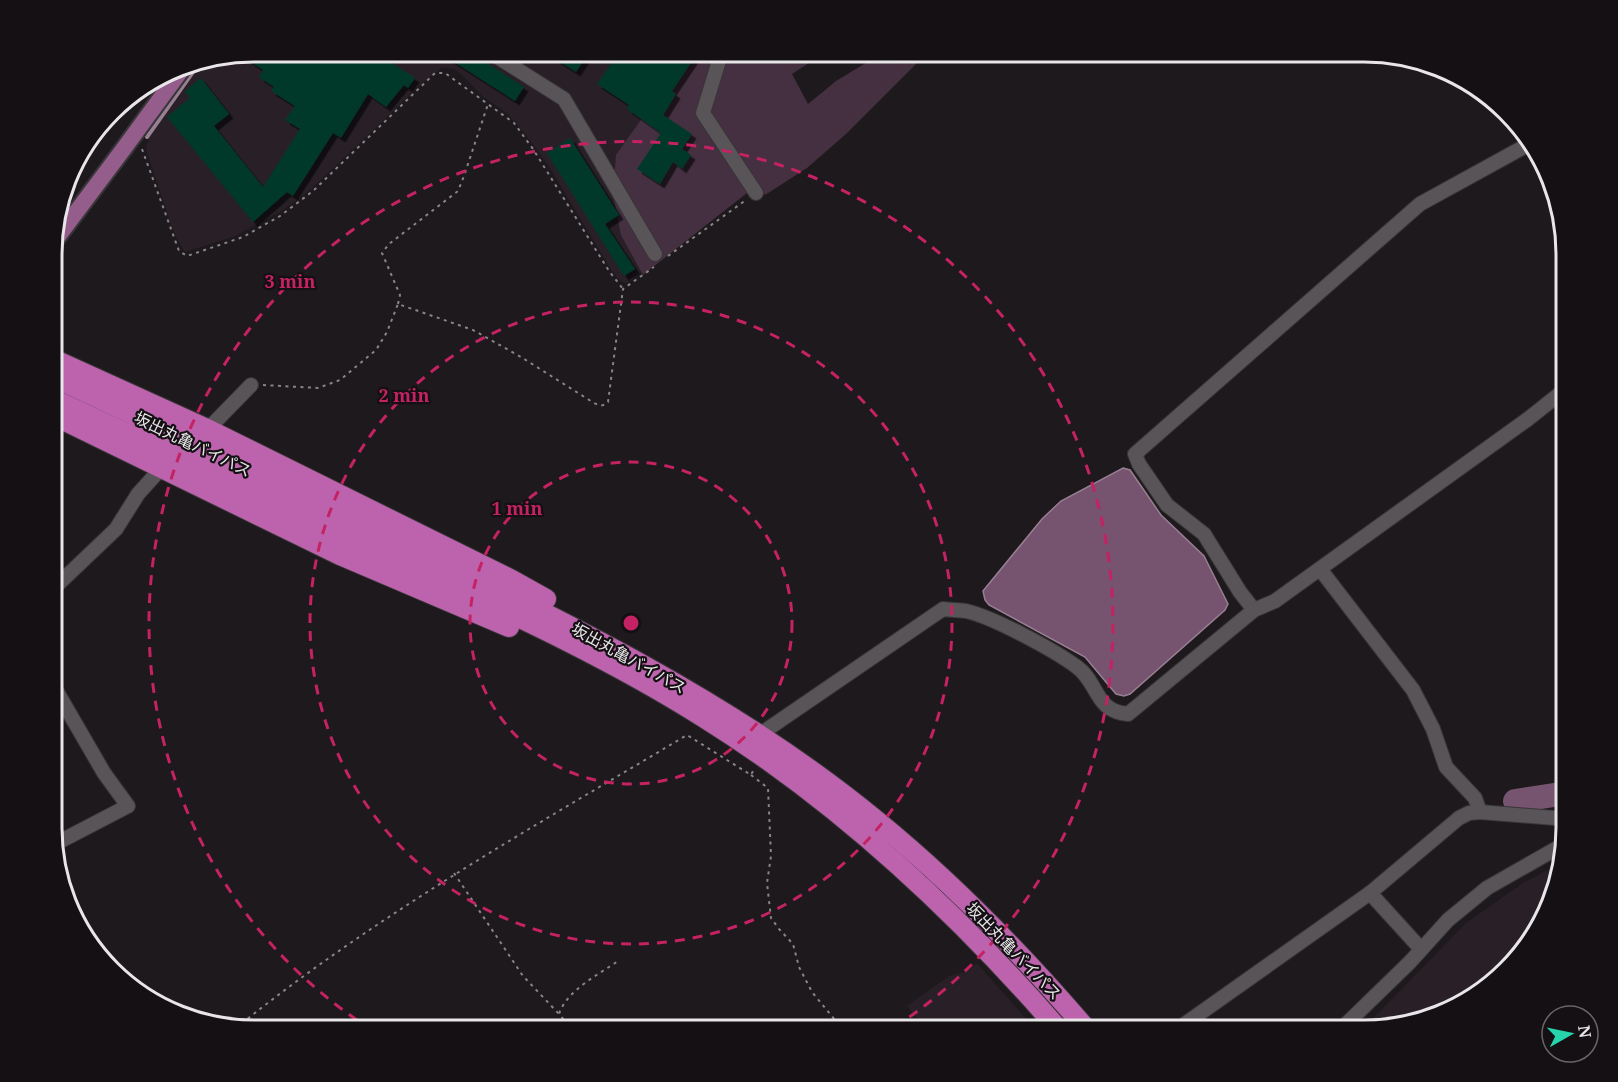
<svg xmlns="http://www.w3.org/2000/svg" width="1618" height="1082" font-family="'Noto Serif','Noto Sans JP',serif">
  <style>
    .built { fill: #292027 }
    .green { fill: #453041 }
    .water { fill: #76536e; stroke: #987f93; stroke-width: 1.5 }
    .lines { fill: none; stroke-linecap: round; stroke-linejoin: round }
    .stream { stroke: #987f93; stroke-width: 4 }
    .river { stroke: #76536e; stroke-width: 24 }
    .building { fill: #00392c; filter: url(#shadow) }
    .minor-casing { stroke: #383638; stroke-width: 16 }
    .major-casing { stroke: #383638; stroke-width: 20 }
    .highway-casing { stroke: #383638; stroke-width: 22 }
    .path { stroke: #888588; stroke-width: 2; stroke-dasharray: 3 4.5; stroke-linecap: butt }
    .minor { stroke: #585457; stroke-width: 14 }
    .major { stroke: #955d8b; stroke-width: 16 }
    .highway { stroke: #bd63ad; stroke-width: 20 }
    .ring { fill: none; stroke: #c42262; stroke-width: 3; stroke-dasharray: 10 8 }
    .labels { text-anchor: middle; stroke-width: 4.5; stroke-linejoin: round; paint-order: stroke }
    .street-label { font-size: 16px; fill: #e8e6e8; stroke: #141013 }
    .rim { fill: none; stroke: #e8e6e8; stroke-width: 3 }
    .centre { fill: #c42262; stroke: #141013; stroke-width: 3 }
    .ring-label { font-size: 18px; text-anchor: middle; font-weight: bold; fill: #c42262; stroke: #141013; stroke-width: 4.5; stroke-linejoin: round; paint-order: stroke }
  </style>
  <defs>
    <filter id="shadow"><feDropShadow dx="4.5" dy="4.5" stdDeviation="0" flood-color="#0009"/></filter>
  </defs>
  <rect width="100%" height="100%" fill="#1d191c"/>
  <g class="built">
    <polygon points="253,51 710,51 747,194 627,283 624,283 618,279 610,268 548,165 525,134 508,114 481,95 460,73 454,69 442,68 426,80 310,190 285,209 235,236 185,252 178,241 170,222 146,149 149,139 142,135 194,63"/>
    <polygon points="1559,864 1533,941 1466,1004 1378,1031 1361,1031 1466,923 1523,883"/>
    <polygon points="977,963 1037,1031 927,1031 907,1006 949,976 965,972"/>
  </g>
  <polygon class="green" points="656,51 827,51 792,74 808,104 836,81 884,52 898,61 919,61 846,134 807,168 765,195 713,119 748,192 643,275 621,235 613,194 616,155 655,100"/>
  <polygon class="water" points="1123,468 1130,470 1161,515 1204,556 1228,604 1225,610 1130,694 1124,696 1116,694 1085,657 989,605 985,600 983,591 1042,519 1061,501"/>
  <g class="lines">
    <polyline class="stream" points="147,137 200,62"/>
    <polyline class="river" points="1515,801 1567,793"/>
  </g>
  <g class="building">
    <polygon points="253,51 395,51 389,61 415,78 408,88 404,85 386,107 368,94 341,138 333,133 293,196 287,192 253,222 167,117 190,98 185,91 201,78 229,114 214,126 263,187 300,129 285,120 295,106 271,91 274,87 259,77 263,70 245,58 249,52"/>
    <polygon points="437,51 468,51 524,87 515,101"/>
    <polygon points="543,51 590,51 576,72"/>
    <polygon points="620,51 699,51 672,91 676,94 663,115 692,134 682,149 691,155 682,169 673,162 660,184 637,169 661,133 627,109 629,105 597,84"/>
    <polygon points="570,138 619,215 605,224 635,269 624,276 547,153"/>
    <polygon points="949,1018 959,1031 935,1031"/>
  </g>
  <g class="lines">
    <g class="minor-casing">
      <g id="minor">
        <polyline points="488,51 564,99 655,254"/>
        <polyline points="722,51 703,113 756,193"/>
        <polyline points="897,51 899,56 923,54"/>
        <polyline points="201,432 214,423 251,385"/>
        <polyline points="1320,569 1413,690 1433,729 1446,767 1475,798 1480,812"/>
        <polyline points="53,589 116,529 138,494 166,463"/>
        <polyline points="1254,610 1240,592 1204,534 1167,505 1139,464 1135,454 1420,204 1531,143"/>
        <polyline points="53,685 104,773 128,806 53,845"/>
        <path d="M759,735L943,609C951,610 959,610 966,611C993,617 1054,650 1077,667C1099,683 1094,711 1128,714L1254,610L1275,601L1528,419L1567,388"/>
        <polyline points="1370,893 1421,949"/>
        <polyline points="1175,1031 1370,893 1459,818 1469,813 1480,812 1567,819"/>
        <polyline points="1339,1031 1410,962 1448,920 1487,888 1566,843"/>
      </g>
    </g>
    <g class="major-casing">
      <polyline id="major" points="53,243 125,147 185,65"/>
    </g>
    <g class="highway-casing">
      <g id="highway">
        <polyline points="53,359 205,428 512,580 546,599"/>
        <path d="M53,377C169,431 285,487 400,543C566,622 734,703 877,821C954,884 1023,955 1088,1031"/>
        <path d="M53,399C170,453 286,508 403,563C504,610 608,657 703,717C838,801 956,911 1060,1031"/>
        <polyline points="53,415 340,555 509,627"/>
      </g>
    </g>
    <g class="path">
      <polyline points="142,149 179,251 187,256 243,237 280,216 313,191 435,73 445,73 514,123 533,149 609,271 623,289"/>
      <polyline points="668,256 746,200"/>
      <polyline points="398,304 400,295 382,253 389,244 458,191 464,176 488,104"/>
      <path d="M263,385L318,388L340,380L376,350L387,332L398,304L473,330L521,357L594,403C600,406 602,407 608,402L623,289L654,267"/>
      <polyline points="751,775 768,788 771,856 767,883 771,918 779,929 793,944 799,967 812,992 844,1031"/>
      <polyline points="454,873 523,976 559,1014"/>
      <path d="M236,1028C376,915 533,827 687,735L751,775L753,771"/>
      <path d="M573,1031L559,1014C567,990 598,975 618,961"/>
    </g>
    <use href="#minor" class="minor"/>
    <use href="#major" class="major"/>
    <use href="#highway" class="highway"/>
  </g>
  <g class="ring">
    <circle cx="631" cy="623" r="161"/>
    <circle cx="631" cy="623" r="321"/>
    <path d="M372 1030A482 482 0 1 1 890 1030"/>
  </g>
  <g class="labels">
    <g class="street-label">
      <text transform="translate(193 444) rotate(26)" y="6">坂出丸亀バイパス</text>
      <text transform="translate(629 658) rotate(29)" y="6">坂出丸亀バイパス</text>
      <text transform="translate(1014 951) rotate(46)" y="6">坂出丸亀バイパス</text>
    </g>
  </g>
  <path d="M0 0H1618V1082H0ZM254 62H1364A192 192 0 0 1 1556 254V828A192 192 0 0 1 1364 1020H254A192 192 0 0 1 62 828V254A192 192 0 0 1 254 62Z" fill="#141013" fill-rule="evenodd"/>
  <path class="rim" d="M254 62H1364A192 192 0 0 1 1556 254V828A192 192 0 0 1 1364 1020H254A192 192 0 0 1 62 828V254A192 192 0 0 1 254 62Z"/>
  <circle cx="631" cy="623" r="9" class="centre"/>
  <g class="ring-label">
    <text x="290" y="288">3 min</text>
    <text x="404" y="402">2 min</text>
    <text x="517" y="515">1 min</text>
  </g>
  <g transform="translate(1570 1034) rotate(81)"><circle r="28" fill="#141013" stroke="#696668" stroke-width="1.5"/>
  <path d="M0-4.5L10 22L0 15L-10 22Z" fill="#27d5ad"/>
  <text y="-9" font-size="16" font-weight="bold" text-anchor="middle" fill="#e8e6e8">N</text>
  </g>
</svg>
